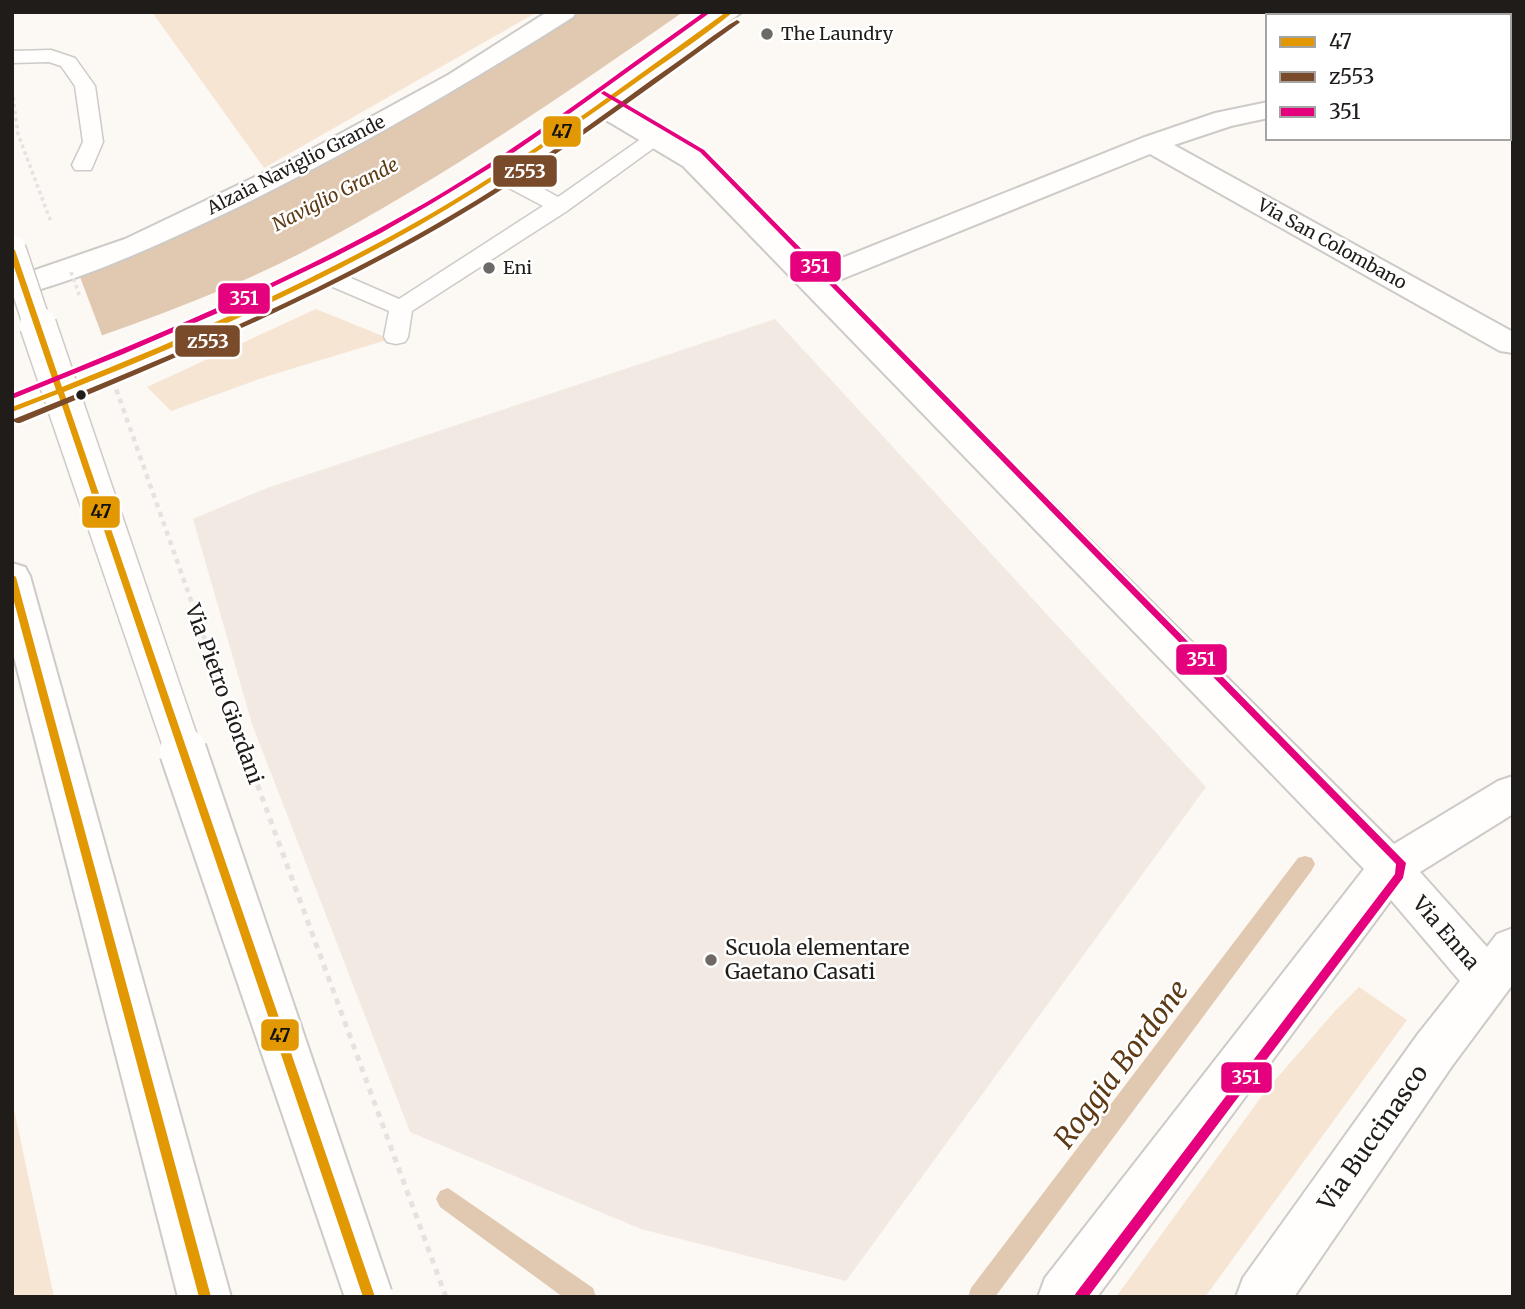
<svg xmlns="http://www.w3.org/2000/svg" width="1525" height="1309" font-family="Merriweather,serif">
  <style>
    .built { fill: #f2e9e2 }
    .green { fill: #f7e5d4 }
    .water { fill: #e1c8b0 }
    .pier { fill: #fcf8f4 }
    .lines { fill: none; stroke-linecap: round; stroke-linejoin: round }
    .stream { fill: #e1c8b0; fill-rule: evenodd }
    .lane-casing { stroke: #cdcac7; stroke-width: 3 }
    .street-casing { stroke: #cdcac7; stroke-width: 4 }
    .secondary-casing { stroke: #cdcac7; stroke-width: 4 }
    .lane { fill: #fffefd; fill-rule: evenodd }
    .street { fill: #fffefd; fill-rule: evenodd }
    .secondary { fill: #fffefd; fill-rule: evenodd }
    .secondary-bridge-far2-casing { stroke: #cdcac7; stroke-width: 30; stroke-linecap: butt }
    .secondary-bridge-far1-casing { stroke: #cdcac7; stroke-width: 39; stroke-linecap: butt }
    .secondary-bridge-casing { stroke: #cdcac7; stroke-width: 50; stroke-linecap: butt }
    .path-bridge-far2 { stroke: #e4e3e1; stroke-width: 3.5; stroke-dasharray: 3.5 3.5; stroke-linecap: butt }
    .path-bridge-far1 { stroke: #e4e3e1; stroke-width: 4.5; stroke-dasharray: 5 5; stroke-linecap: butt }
    .path-bridge { stroke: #e4e3e1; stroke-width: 5; stroke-dasharray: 6 6; stroke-linecap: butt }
    .secondary-bridge-far2 { stroke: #fffefd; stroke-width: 27 }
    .secondary-bridge-far1 { stroke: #fffefd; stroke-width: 36 }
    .secondary-bridge { stroke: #fffefd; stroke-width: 46 }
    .bus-1-casing { stroke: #fff; stroke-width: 5 }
    .bus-2-casing { stroke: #fff; stroke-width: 5 }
    .bus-3-casing { stroke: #fff; stroke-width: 5 }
    .bus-1 { fill: #e19803; fill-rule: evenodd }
    .bus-2 { fill: #7a4b2a; fill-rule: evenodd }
    .bus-3 { fill: #e5007d; fill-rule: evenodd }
    .poi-dot { fill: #6c6966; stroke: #fff; stroke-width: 2.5 }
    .bus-dot { fill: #1f1c1a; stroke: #fff; stroke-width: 2.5 }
    .labels { text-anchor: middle; stroke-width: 5; stroke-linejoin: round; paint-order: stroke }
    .far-poi-label { font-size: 18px; fill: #1f1c1a; stroke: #fff; text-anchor: start }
    .far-street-label { font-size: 18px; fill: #1f1c1a; stroke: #fff }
    .far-water-label { font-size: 19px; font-style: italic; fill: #5d3a14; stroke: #fff }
    .street-label { font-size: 21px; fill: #1f1c1a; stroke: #fff }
    .poi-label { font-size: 21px; fill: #1f1c1a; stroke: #fff; text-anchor: start }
    .near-street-label { font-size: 24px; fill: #1f1c1a; stroke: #fff }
    .near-water-label { font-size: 28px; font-style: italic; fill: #5d3a14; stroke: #fff }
    .line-badge { stroke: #fff; stroke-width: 2.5 }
    .badge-label { font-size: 19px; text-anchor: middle; font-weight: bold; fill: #fff }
    .pale-badge-label { font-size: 19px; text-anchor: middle; font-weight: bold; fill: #111 }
  </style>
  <rect width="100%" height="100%" fill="#fcf8f4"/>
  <polygon class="built" points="775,319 1206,787 846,1281 641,1229 410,1132 252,724 193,519 267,488"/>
  <g class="green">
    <polygon points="152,12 537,12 264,168"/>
    <polygon points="316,309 390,339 268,376 171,411 147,387"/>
    <polygon points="1359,987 1407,1020 1205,1297 1116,1297 1264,1093 1335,1011"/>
    <polygon points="12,1100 54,1297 12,1297"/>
  </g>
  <path class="water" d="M579,12H683C559,98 436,183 303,252C210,300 109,332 12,368V296L163,241L333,160L467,84Z"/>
  <polygon class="pier" points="77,269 103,338 12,371 12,292"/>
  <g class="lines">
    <g class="stream">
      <polygon points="1305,856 1312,858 1315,864 1312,870 995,1297 968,1297 971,1288 1298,858"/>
      <polygon points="448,1188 593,1288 596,1297 563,1297 440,1207 436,1199 440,1191"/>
    </g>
    <g class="lane-casing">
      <g id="lane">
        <polygon points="51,50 75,58 95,86 103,142 91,170 75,170 72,165 83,142 75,86 61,66 49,62 12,63 12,51"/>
        <polygon points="655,132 662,134 665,138 662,142 567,211 412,311 408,337 405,342 396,344 387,342 384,337 389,311 314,279 310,274 314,269 330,269 399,299 543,206 490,178 487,173 490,168 506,168 558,197 648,134"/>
      </g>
    </g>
    <g class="street-casing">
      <g id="street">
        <path d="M547,12H576L573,17C461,88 349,153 230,211C160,244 88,278 12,297V278L125,239L305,153L448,75Z"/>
        <polygon points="598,96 607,98 703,154 817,268 1142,138 1215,113 1268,102 1268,118 1231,126 1174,145 1513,332 1513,353 1500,351 1150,154 832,283 1394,844 1498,781 1513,776 1513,814 1420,872 1487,947 1497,934 1513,928 1513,984 1452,1066 1294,1297 1236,1297 1243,1278 1418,1034 1460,981 1391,900 1097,1297 1038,1297 1045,1278 1364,869 683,166 589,110 585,104 589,98"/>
      </g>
    </g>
    <g class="secondary-casing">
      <g id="secondary">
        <path d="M714,12H742L557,146L484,196L396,248L239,326L12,421V398C153,342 294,284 425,208C525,149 619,79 714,12Z"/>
        <polygon points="12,563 25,567 30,576 231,1297 178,1297 12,649"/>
      </g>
    </g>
    <use href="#lane" class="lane"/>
    <use href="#street" class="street"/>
    <use href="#secondary" class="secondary"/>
    <g class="secondary-bridge-far2-casing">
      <polyline id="secondary-bridge-far2" points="12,249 38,327"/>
    </g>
    <g class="secondary-bridge-far1-casing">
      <polyline id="secondary-bridge-far1" points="38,325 184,753"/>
    </g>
    <g class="secondary-bridge-casing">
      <polyline id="secondary-bridge" points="183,751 369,1297"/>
    </g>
    <g class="path-bridge-far2">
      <polyline points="12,90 18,134 51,222"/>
      <polyline points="71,272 80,297"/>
    </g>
    <polyline class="path-bridge-far1" points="113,380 245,753"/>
    <polyline class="path-bridge" points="245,751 446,1297"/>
    <use href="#secondary-bridge-far2" class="secondary-bridge-far2"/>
    <use href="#secondary-bridge-far1" class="secondary-bridge-far1"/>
    <use href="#secondary-bridge" class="secondary-bridge"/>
    <g class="bus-1-casing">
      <g id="bus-1">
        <path d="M726,12H733C701,39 664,62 630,87C551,143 471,198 386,244C282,301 174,348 64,392L375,1297H363L58,394L12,412V407L56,390L12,261V248L15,250L62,387C189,336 314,281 432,213C535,153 630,81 726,12Z"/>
        <polygon points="12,574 16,577 211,1297 199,1297 12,594"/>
      </g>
    </g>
    <g class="bus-2-casing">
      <path id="bus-2" d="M737,20L740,22L739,23C641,93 546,166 442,226C307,304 163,364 20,423H17L13,421L14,419C172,356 329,290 475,201C535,164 593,123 650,81C669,68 688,54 706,41C716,34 726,26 737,20Z"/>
    </g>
    <g class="bus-3-casing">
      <g id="bus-3">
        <path d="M704,12H711L572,112L503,160L431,204L381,233L331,259L227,309L121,355L12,399V394C153,337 293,279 425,203C522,147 612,77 704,12Z"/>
        <polygon points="604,91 704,150 1406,863 1403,878 1088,1297 1074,1297 1076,1293 1395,874 1396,864 700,152 602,94 601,93"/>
      </g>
    </g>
    <use href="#bus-1" class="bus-1"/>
    <use href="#bus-2" class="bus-2"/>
    <use href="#bus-3" class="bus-3"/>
  </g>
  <g class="poi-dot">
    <circle cx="767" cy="34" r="7"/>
    <circle cx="489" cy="268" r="7"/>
    <circle cx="711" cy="960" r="7"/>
  </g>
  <circle class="bus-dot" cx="81" cy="395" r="6"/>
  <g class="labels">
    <g class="far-poi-label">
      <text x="781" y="40">The Laundry</text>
      <text x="503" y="274">Eni</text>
    </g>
    <g class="far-street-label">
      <text transform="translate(296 165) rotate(-27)" y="6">Alzaia Naviglio Grande</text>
      <text transform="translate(1332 244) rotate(29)" y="6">Via San Colombano</text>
    </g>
    <g class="far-water-label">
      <text transform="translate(335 194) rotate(-27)" y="7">Naviglio Grande</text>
    </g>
    <g class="street-label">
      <text transform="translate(224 694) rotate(70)" y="7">Via Pietro Giordani</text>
      <text transform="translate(1446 933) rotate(49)" y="7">Via Enna</text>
    </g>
    <g class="poi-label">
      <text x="725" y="955">Scuola elementare<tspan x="725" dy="24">Gaetano Casati</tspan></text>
    </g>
    <g class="near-street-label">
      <text transform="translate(1373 1138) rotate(-55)" y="8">Via Buccinasco</text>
    </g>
    <g class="near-water-label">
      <text transform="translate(1121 1064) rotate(-53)" y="10">Roggia Bordone</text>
    </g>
  </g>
  <g class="line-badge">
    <rect x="542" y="115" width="40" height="33" rx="7" fill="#e19803"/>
    <rect x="492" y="154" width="66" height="34" rx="7" fill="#7a4b2a"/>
    <rect x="789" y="250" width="53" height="33" rx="7" fill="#e5007d"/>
    <rect x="217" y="282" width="54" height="33" rx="7" fill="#e5007d"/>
    <rect x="174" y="324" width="67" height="34" rx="7" fill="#7a4b2a"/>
    <rect x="81" y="495" width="40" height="34" rx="7" fill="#e19803"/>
    <rect x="1175" y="643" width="53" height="33" rx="7" fill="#e5007d"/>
    <rect x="260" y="1018" width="40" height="34" rx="7" fill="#e19803"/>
    <rect x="1220" y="1061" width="53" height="33" rx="7" fill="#e5007d"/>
  </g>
  <g class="badge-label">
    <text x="525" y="178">z553</text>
    <text x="815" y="273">351</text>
    <text x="244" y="305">351</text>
    <text x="208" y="348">z553</text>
    <text x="1201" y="666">351</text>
    <text x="1246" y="1084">351</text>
  </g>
  <g class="pale-badge-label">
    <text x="562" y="138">47</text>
    <text x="101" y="518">47</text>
    <text x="280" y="1042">47</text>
  </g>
  <rect width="1525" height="1309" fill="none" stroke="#1f1c1a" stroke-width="28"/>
  <rect x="1266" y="14" width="245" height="126" fill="#ffffff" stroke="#a5a4a3" stroke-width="2"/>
  <rect x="1280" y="37" width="35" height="10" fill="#e19803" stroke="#a5a4a3" stroke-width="2"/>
  <text x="1329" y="49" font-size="21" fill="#1f1c1a">47</text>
  <rect x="1280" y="72" width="35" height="10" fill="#7a4b2a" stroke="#a5a4a3" stroke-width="2"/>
  <text x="1329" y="84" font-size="21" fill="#1f1c1a">z553</text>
  <rect x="1280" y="107" width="35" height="10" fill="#e5007d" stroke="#a5a4a3" stroke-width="2"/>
  <text x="1329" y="119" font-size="21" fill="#1f1c1a">351</text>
</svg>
